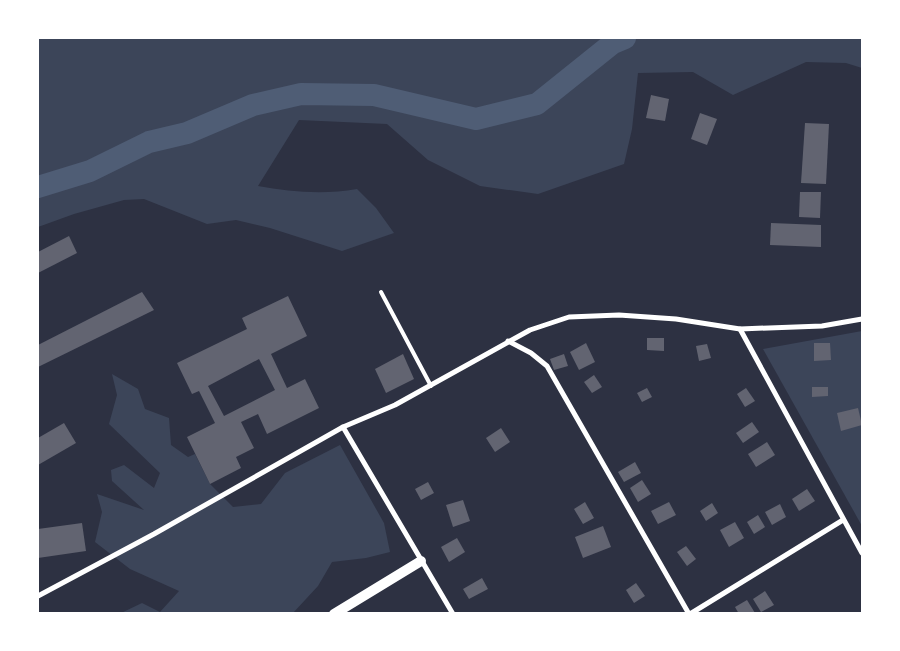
<svg xmlns="http://www.w3.org/2000/svg" width="900" height="651" font-family="Barlow,sans-serif">
  <style>
    .green { fill: #3c4559 }
    .lines { fill: none; stroke-linecap: round; stroke-linejoin: round }
    .river { stroke: #4f5d75; stroke-width: 22 }
    .building { fill: #626471; fill-rule: evenodd }
    .service { stroke: #fff; stroke-width: 4 }
    .minor { stroke: #fff; stroke-width: 5 }
    .secondary { stroke: #fff; stroke-width: 10 }
  </style>
  <rect width="100%" height="100%" fill="#2d3142"/>
  <g class="green">
    <path d="M38,38H862V68L846,63L806,62L733,95L693,72L638,73L632,129L624,164L538,194L480,186L428,160L387,124L299,120L258,186C290,192 324,195 357,189L376,208L394,233L342,251L270,228L236,220L207,224L144,199L124,200L74,214L38,227Z"/>
    <polygon points="862,331 862,526 763,349"/>
    <polygon points="112,374 138,389 145,409 169,418 171,445 188,457 195,454 210,484 233,507 261,504 285,473 340,445 384,523 390,552 366,558 332,562 318,586 293,613 119,614 142,603 160,612 179,591 130,569 95,542 102,512 97,494 144,510 112,481 111,470 124,465 154,488 160,473 109,424 117,395"/>
  </g>
  <g class="lines">
    <polyline class="river" points="38,187 90,171 149,142 187,133 253,105 301,94 374,95 476,119 537,104 613,43 625,38"/>
  </g>
  <g class="building">
    <polygon points="651,95 669,99 665,121 646,118"/>
    <polygon points="700,113 717,119 707,145 691,139"/>
    <polygon points="805,123 829,124 826,184 801,183"/>
    <polygon points="800,192 821,192 820,218 799,217"/>
    <polygon points="771,223 821,225 821,247 770,245"/>
    <polygon points="69,236 77,253 38,273 38,252"/>
    <polygon points="142,292 154,310 38,367 38,345"/>
    <path d="M288,296L307,336L271,354L287,388L305,379L319,408L267,434L258,414L241,422L254,448L236,457L241,468L210,484L187,437L215,423L199,391L192,394L177,363L247,329L242,318ZM259,359L275,390L224,416L208,386Z"/>
    <polygon points="647,338 664,338 664,351 647,350"/>
    <polygon points="586,343 595,362 579,370 570,352"/>
    <polygon points="814,343 830,343 831,360 814,361"/>
    <polygon points="707,344 711,358 699,361 696,346"/>
    <polygon points="403,354 414,379 386,393 375,369"/>
    <polygon points="564,354 568,366 554,370 550,359"/>
    <polygon points="594,375 602,387 592,393 584,382"/>
    <polygon points="812,387 828,387 828,396 812,397"/>
    <polygon points="647,388 652,397 642,402 637,393"/>
    <polygon points="746,388 755,401 745,407 737,394"/>
    <polygon points="858,408 862,425 841,431 837,413"/>
    <polygon points="752,422 759,432 743,443 736,433"/>
    <polygon points="64,423 76,443 38,465 38,438"/>
    <polygon points="501,428 510,442 495,452 486,438"/>
    <polygon points="767,442 775,455 756,467 748,454"/>
    <polygon points="635,462 641,473 624,482 618,472"/>
    <polygon points="642,480 651,494 638,502 630,488"/>
    <polygon points="428,482 434,493 421,500 415,489"/>
    <polygon points="807,489 815,501 799,511 792,499"/>
    <polygon points="463,500 470,521 453,527 446,505"/>
    <polygon points="585,502 594,518 583,524 574,509"/>
    <polygon points="669,502 676,515 658,524 651,511"/>
    <polygon points="712,503 718,513 706,521 700,511"/>
    <polygon points="780,504 786,517 772,525 765,512"/>
    <polygon points="758,515 765,527 754,534 747,522"/>
    <polygon points="735,522 744,538 729,547 720,530"/>
    <polygon points="82,523 86,551 38,558 38,529"/>
    <polygon points="603,526 611,547 583,558 575,537"/>
    <polygon points="457,538 465,552 449,562 441,547"/>
    <polygon points="686,546 696,559 687,566 677,552"/>
    <polygon points="482,578 488,589 469,599 463,589"/>
    <polygon points="636,583 645,596 634,603 626,590"/>
    <polygon points="765,591 774,605 761,612 753,599"/>
    <polygon points="747,600 755,613 739,614 735,607"/>
  </g>
  <g class="lines">
    <polyline class="service" points="381,292 431,386"/>
    <g class="minor">
      <polyline points="740,329 862,553"/>
      <polyline points="508,341 531,353 547,366 689,614"/>
      <polyline points="343,427 453,614"/>
      <polyline points="38,596 154,534 343,427 395,405 530,330 569,317 619,315 676,319 740,329 822,326 862,319"/>
      <polyline points="690,614 843,520"/>
    </g>
    <polyline class="secondary" points="334,614 421,561"/>
  </g>
  <rect width="900" height="651" fill="none" stroke="#ffffff" stroke-width="78"/>
</svg>
